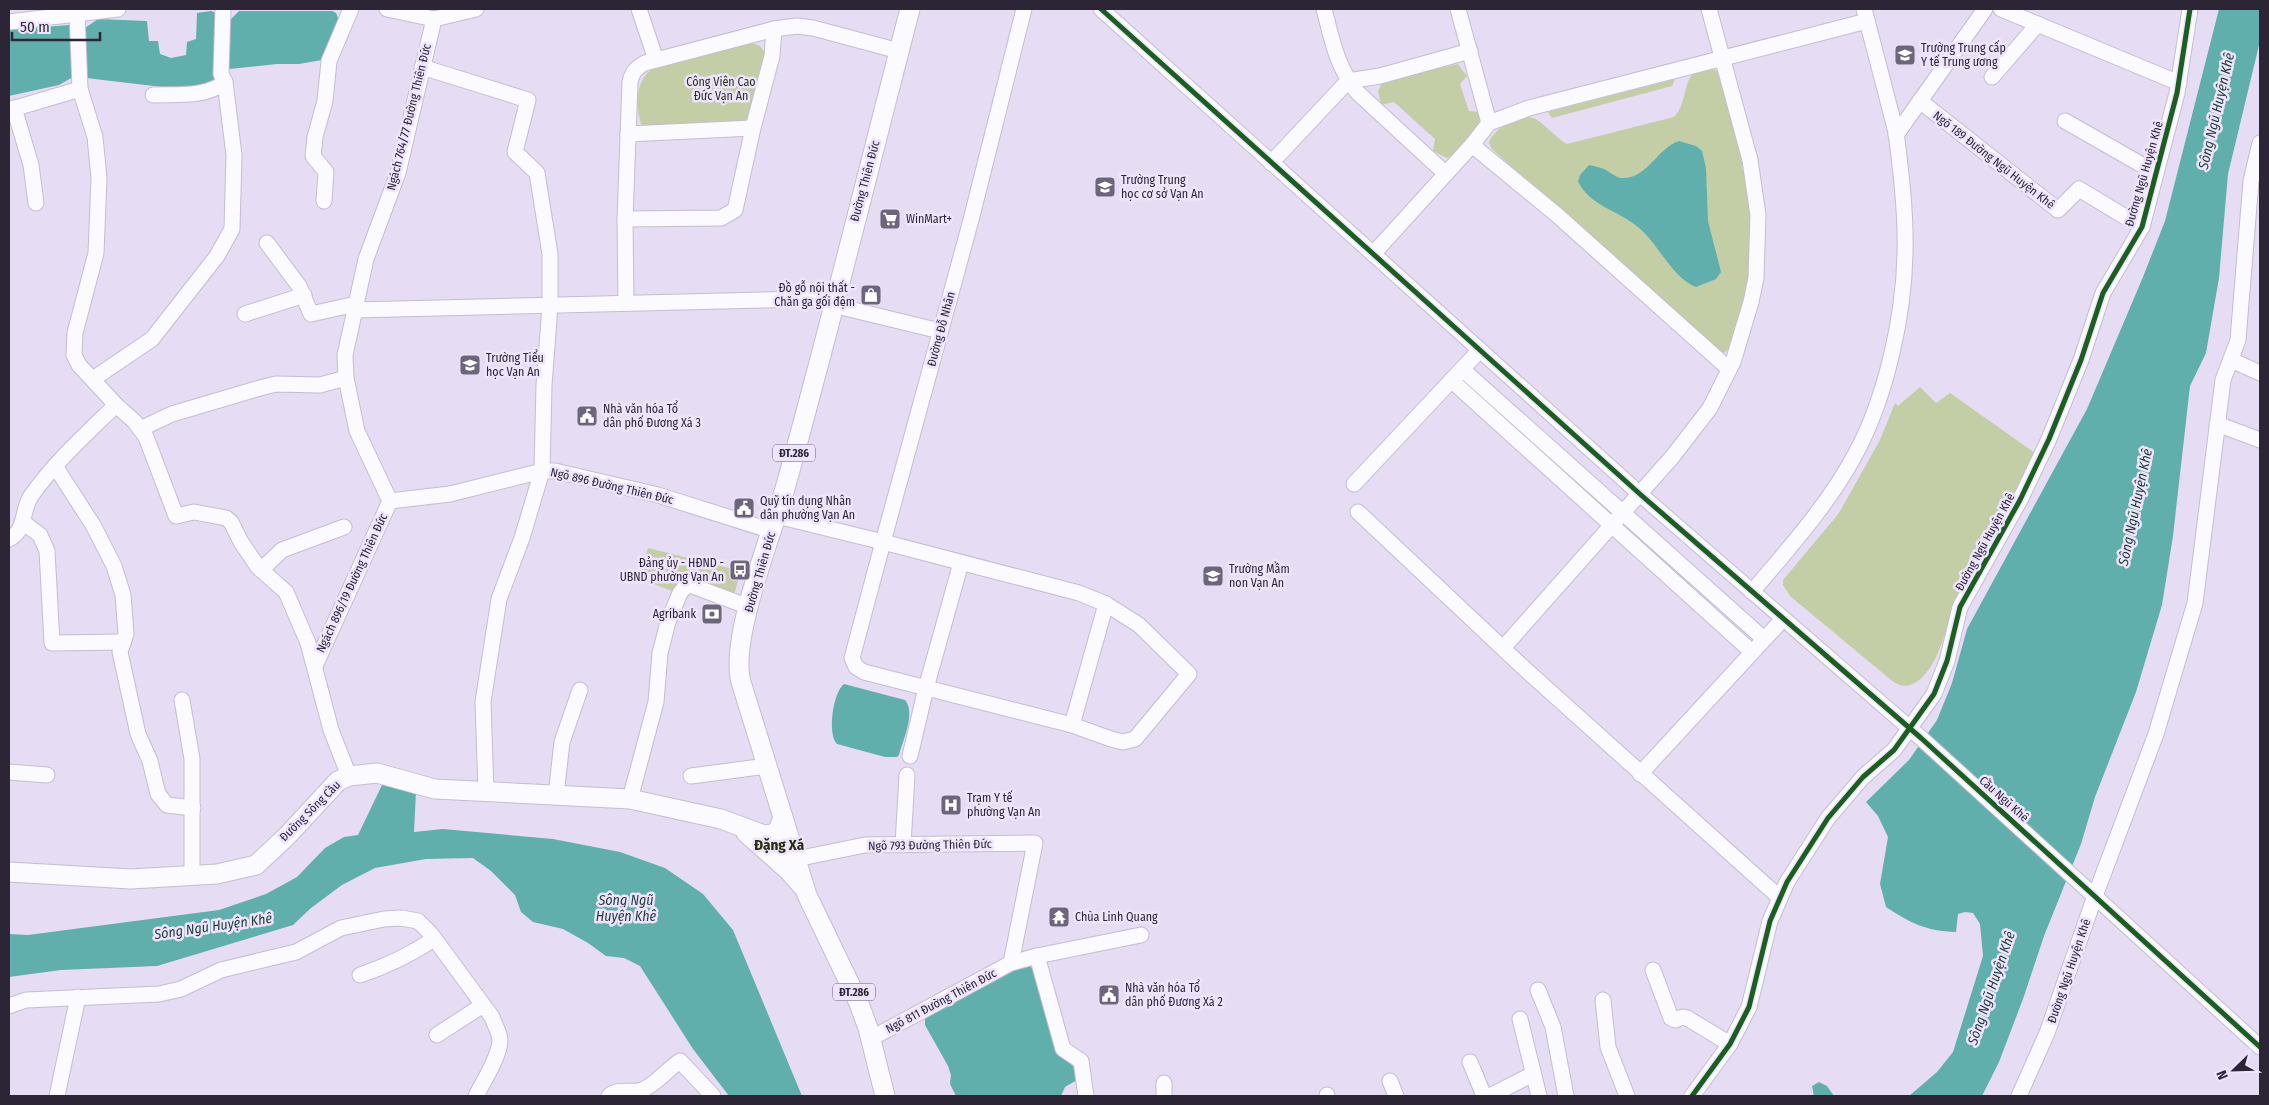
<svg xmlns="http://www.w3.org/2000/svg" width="2269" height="1105" font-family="'Fira Sans Condensed',sans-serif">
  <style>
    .green { fill: #c3cea6 }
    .water { fill: #60afac }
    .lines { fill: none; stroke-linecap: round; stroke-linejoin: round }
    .minor-casing { stroke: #c4bdd0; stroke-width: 17 }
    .major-casing { stroke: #c4bdd0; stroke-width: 21 }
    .minor { stroke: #fbfafe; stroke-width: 15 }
    .major { stroke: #fbfafe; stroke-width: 19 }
    .cycleway-casing { stroke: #eee4fe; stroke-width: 8 }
    .cycleway { stroke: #1b5e20; stroke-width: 5 }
    .labels { text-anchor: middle; stroke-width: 5; stroke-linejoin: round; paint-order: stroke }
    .shield { fill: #eee4fe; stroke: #665e72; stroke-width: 1 }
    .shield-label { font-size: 11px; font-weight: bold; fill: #2c2536 }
    .poi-label { font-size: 12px; fill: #2c2536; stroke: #eee4fe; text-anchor: start }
    .park-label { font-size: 12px; fill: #2c331c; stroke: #eee4fe }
    .street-label { font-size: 12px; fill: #2c2536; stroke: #eee4fe }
    .water-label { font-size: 14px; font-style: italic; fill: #1b3c37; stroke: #eee4fe }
    .quarter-label { font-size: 15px; font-weight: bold; fill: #252f09; stroke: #eee4fe }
  </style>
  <rect width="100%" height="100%" fill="#e6ddf5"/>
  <g class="green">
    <path d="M752,43L760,46L766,54L748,121L645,126L641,124C635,107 636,80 651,70Z"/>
    <polygon points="1458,64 1467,76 1460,84 1469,111 1479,112 1480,126 1453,155 1447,158 1433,151 1435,139 1394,102 1381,105 1378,91 1382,83 1392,79"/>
    <path d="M1712,69L1718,71C1743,159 1766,235 1738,325C1735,335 1734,349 1723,353L1719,352L1695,333L1492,149L1489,143C1492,129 1520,114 1533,118C1541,120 1556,138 1567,144L1674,117C1687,105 1683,78 1696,72C1701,70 1707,70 1712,69Z"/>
    <polygon points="1675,79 1672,86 1552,118 1548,112"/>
    <path d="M1920,387L1936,403L1950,393L2035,453C2010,503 1980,551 1956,602C1945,627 1941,663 1918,681C1908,688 1900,687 1891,680L1790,596L1783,585V580L1839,513L1880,440L1895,403L1898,406Z"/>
    <polygon points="648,548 741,571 734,595 680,578 672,591 638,578"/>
  </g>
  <g class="water">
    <path d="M2219,9H2260V41L2228,174L2219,278L2206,353L2190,386L2173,536L2162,605L2136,692L2095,797L2081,844L2044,936L2023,999L1999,1062L1982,1096H1909L1937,1072L1953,1052L1983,956L1980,924L1973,913L1965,912L1958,914L1956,932C1925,931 1911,923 1886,907L1880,884L1888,837L1878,816L1866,802L1909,760L1937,720L1952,683L1967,629L2087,409L2143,277L2165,221Z"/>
    <polygon points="211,11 216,13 216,80 188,90 86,78 85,28 98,19 147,21 149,41 158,41 160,54 171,58 186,55 187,42 196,39 197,13"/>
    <polygon points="239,11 332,11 336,13 340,23 322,60 299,64 277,64 229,69 227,68 229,21"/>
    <polygon points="69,25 71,26 73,77 59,85 9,96 9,30"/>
    <path d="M1679,141L1696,146L1702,151L1706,168L1708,221L1721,272L1716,279L1696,287C1673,279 1658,243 1638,227C1618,210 1589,206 1578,181L1580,175L1589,165C1594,166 1599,167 1604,169C1610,172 1615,177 1621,178C1647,180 1657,148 1679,141Z"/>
    <path d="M844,684L905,700C916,713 903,740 899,755L897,757H885L837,744C827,734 833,692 844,684Z"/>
    <polygon points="383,783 416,791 414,832 443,829 553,839 620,852 665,868 703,894 733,930 802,1096 729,1096 693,1049 640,966 624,958 606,956 588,943 563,929 533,922 521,912 515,895 491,871 473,858 426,859 375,868 342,885 311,908 293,925 157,966 61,970 9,977 9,934 28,935 219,910 266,894 297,877 325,848 344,837 358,835"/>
    <polygon points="1023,965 1031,967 1035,971 1059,1054 1074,1067 1077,1080 1065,1087 1061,1096 956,1096 950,1084 951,1075 948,1066 925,1025 925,1017"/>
    <polygon points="1819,1082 1827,1086 1834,1096 1814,1096 1812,1086"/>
  </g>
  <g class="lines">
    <g class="minor-casing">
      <g id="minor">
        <polyline points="387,9 434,19 476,9"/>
        <polyline points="639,9 656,60"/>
        <polyline points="1101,9 1641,495 1921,738 2260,1047"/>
        <path d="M1324,9C1332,40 1337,68 1358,93L1446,174"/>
        <polyline points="1458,9 1489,123"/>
        <polyline points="2001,9 2179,83"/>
        <polyline points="77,12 80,89 95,137 99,178 96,253 75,333 74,355 79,365 116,405 134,421 146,437 176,516 194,512 226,518 231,522 241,542 258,567 286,592 308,643 331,730 349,776"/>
        <polyline points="9,22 118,9"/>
        <polyline points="422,67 528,100 515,152 537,173 550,254 550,306 544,385 542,471 522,538 499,599 483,702 486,791"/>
        <polyline points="1992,77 2038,24"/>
        <path d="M153,95C177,94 205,98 225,82"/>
        <polyline points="1920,101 2058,210 2079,189 2142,227"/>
        <polyline points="14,108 31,165 36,203"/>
        <polyline points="9,110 80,89"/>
        <polyline points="2065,121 2156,173"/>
        <polyline points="628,134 753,128"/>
        <polyline points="1896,135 1985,9"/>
        <polyline points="1472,145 1557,215 1729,369"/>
        <polyline points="1271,163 1348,81 1380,76 1470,51"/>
        <polyline points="324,201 326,172 313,156 315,137 325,101 329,61 351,9"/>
        <polyline points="625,219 721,218 735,210 753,128 772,56 774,29"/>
        <polyline points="267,243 299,286 311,314 356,304"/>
        <polyline points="1373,254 1472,145 1489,123 1529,108 1867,21"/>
        <path d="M626,303L625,219L630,82C632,72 636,68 645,63L774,29L797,26L813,28L899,51"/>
        <polyline points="355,310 808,299 940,331"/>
        <polyline points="245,314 304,295"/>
        <polyline points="2231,360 2260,373"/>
        <polyline points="1462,369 1764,639"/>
        <polyline points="93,379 152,339 217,256 232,229 234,155 225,82 221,74 223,9"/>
        <polyline points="1451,380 1752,652"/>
        <polyline points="2217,424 2260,440"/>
        <polyline points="140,429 172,414 260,388 276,384 320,385 346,378"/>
        <polyline points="55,466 93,525 114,566 123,595 126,634 120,652 138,734 150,761 158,794 167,805 193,808"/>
        <polyline points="1354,484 1479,351"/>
        <polyline points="390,501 357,431 346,378 345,355 366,259 398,173 434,19"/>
        <polyline points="390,501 450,494 542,471 555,471 658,495 772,531"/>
        <polyline points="1358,512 1525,669 1780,898"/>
        <polyline points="777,516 883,542 971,220 1024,9"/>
        <polyline points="24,523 40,535 47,551 52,643 123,642"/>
        <path d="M9,539C27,530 21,511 31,496C55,462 86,434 116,405"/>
        <polygon points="883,542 1079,593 1106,604 1139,625 1189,674 1135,739 1123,742 1111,739 1072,725 864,672 856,667 852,658"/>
        <polyline points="261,570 282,550 344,527"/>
        <path d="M1752,592C1789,548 1829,504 1856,453C1886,397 1904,316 1905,253C1906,212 1901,172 1896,132L1864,9"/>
        <polyline points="1503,648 1673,456 1710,408 1733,362 1751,302 1756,278 1758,215 1750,160 1709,9"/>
        <polyline points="315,666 390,501"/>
        <polyline points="182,700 192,759 192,876"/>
        <polyline points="1072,725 1106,604"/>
        <polyline points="910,756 926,688 961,563"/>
        <polyline points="9,772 47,775"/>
        <polyline points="1640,774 1783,619"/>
        <polyline points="691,776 767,766"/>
        <polyline points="556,795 562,742 580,690"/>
        <polyline points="630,799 656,702 660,653 668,622 680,593 685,587 690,585 749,607"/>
        <polyline points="903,845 907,775"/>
        <polyline points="796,859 865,845 1035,843 1011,963 870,1039"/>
        <polyline points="1037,956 1063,1049 1081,1061 1086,1096"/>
        <polyline points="1011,963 1037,956 1141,935"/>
        <polyline points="1653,970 1671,1018 1675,1020 1683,1017 1687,1018 1730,1044"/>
        <path d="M360,975C387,966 410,955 434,939"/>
        <polyline points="1538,990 1553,1027 1566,1096"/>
        <polyline points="1603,1000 1608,1047 1627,1096"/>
        <path d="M9,1006L26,1000L159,994L181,989L221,970L296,952L341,928L384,919L401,918L418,921L431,934L492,1017C494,1024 500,1033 500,1040C500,1056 483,1082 476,1096"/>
        <polyline points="1520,1019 1539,1096"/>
        <polyline points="437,1035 483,1005"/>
        <polyline points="1470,1062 1484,1096"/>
        <polyline points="1390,1081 1396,1096"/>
        <polyline points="1164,1083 1164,1096"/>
        <polyline points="1327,1095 1327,1096"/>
        <polyline points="57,1096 78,997"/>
        <path d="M609,1096C619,1087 631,1094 642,1090C654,1086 669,1068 680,1061L713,1096"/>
        <polyline points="1490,1096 1533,1074"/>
        <polyline points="1692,1096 1730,1044 1749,1007 1770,921 1787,882 1828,818 1863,777 1894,750 1934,694 1947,661 1960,607 2020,500 2049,439 2081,360 2103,293 2142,227 2177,93 2190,9"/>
        <polyline points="2019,1096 2047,1033 2095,896 2156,734 2195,603 2223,380 2238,340 2251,181 2260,143"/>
      </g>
    </g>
    <g class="major-casing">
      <g id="major">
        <polyline points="746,833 789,871 802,886"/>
        <polyline points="9,872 131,879 217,874 256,865 286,837 338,781 349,776 377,773 435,789 630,799 721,819 764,835 772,834 778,831 783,817"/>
        <path d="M885,1096L868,1028L858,1001L807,895L741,682C729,639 773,531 786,485C830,327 869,167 910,9"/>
      </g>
    </g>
    <use href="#minor" class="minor"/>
    <use href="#major" class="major"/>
    <g class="cycleway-casing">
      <g id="cycleway">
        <polyline points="1101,9 1641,495 1921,738 2260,1047"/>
        <polyline points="1692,1096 1730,1044 1749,1007 1770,921 1787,882 1828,818 1863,777 1894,750 1934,694 1947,661 1960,607 2020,500 2049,439 2081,360 2103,293 2142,227 2177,93 2190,9"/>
      </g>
    </g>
    <use href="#cycleway" class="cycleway"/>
  </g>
  <defs>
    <g id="university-square" transform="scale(1.125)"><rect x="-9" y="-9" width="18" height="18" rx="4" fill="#6d6579" stroke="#eee4fe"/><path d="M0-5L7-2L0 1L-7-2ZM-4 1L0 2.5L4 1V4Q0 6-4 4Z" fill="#fff"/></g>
    <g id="school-square" transform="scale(1.125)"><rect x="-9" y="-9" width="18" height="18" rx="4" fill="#6d6579" stroke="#eee4fe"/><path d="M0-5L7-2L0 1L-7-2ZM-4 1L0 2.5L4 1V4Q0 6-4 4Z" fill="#fff"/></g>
    <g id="supermarket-square" transform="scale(1.125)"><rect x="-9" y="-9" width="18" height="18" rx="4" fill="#6d6579" stroke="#eee4fe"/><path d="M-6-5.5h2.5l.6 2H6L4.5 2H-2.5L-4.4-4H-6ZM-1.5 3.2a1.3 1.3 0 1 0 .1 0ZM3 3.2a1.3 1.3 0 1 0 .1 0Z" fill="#fff"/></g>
    <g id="shop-square" transform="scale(1.125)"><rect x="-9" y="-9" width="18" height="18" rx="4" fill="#6d6579" stroke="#eee4fe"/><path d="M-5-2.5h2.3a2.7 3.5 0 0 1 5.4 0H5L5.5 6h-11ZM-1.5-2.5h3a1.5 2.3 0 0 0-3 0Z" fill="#fff"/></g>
    <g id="civic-square" transform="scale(1.125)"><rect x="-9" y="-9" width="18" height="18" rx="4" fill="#6d6579" stroke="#eee4fe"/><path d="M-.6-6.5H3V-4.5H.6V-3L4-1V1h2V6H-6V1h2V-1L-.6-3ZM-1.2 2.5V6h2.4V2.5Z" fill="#fff"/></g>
    <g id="bus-square" transform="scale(1.125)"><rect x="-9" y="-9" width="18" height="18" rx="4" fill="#6d6579" stroke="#eee4fe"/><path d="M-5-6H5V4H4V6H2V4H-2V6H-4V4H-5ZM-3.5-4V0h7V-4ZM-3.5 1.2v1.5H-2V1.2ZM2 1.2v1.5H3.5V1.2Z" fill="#fff"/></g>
    <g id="bank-square" transform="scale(1.125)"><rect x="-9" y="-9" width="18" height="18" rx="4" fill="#6d6579" stroke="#eee4fe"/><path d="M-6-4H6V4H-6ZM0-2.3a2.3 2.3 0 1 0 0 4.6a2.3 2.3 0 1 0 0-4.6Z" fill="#fff"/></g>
    <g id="hospital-square" transform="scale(1.125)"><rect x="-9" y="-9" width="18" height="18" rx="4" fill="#6d6579" stroke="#eee4fe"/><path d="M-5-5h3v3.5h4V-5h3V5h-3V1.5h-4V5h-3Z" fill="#fff"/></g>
    <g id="temple-square" transform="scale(1.125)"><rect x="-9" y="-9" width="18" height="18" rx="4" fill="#6d6579" stroke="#eee4fe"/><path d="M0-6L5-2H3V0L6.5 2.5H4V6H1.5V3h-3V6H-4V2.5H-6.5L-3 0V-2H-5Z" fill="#fff"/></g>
  </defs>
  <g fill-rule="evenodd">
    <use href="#university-square" x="1905" y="55"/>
    <use href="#school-square" x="1105" y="187"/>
    <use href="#supermarket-square" x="890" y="219"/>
    <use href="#shop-square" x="871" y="295"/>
    <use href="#school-square" x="470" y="365"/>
    <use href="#civic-square" x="587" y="416"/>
    <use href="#civic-square" x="744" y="508"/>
    <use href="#bus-square" x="740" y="570"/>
    <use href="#school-square" x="1213" y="576"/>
    <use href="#bank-square" x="712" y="614"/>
    <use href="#hospital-square" x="951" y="805"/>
    <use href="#temple-square" x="1059" y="917"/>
    <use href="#civic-square" x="1109" y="995"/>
  </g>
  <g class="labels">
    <g class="shield">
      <rect x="773" y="444.5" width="42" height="17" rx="4"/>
      <rect x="833" y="983.5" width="42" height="17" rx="4"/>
    </g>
    <g class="shield-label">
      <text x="794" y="457">ĐT.286</text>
      <text x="854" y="996">ĐT.286</text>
    </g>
    <g class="poi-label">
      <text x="1921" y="52">Trường Trung cấp<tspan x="1921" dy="14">Y tế Trung ương</tspan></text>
      <text x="1121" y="184">Trường Trung<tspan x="1121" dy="14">học cơ sở Vạn An</tspan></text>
      <text x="906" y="223">WinMart+</text>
      <text x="855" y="292" text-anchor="end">Đồ gỗ nội thất -<tspan x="855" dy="14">Chăn ga gối đệm</tspan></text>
      <text x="486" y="362">Trường Tiểu<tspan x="486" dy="14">học Vạn An</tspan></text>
      <text x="603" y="413">Nhà văn hóa Tổ<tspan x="603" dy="14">dân phố Đương Xá 3</tspan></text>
      <text x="760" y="505">Quỹ tín dụng Nhân<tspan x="760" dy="14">dân phường Vạn An</tspan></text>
      <text x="724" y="567" text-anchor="end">Đảng ủy - HĐND -<tspan x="724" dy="14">UBND phường Vạn An</tspan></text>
      <text x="1229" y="573">Trường Mầm<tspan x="1229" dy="14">non Vạn An</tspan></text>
      <text x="696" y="618" text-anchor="end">Agribank</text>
      <text x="967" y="802">Trạm Y tế<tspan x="967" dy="14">phường Vạn An</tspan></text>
      <text x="1075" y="921">Chùa Linh Quang</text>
      <text x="1125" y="992">Nhà văn hóa Tổ<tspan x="1125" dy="14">dân phố Đương Xá 2</tspan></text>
    </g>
    <g class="park-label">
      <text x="721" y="86">Công Viên Cao<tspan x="721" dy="14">Đức Vạn An</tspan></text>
    </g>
    <g class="street-label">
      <text transform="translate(409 117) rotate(-76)" y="4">Ngách 764/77 Đường Thiên Đức</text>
      <text transform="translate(1994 160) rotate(38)" y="4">Ngõ 189 Đường Ngũ Huyện Khê</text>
      <text transform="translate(2144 174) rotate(-74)" y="4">Đường Ngũ Huyện Khê</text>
      <text transform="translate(865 181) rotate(-75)" y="4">Đường Thiên Đức</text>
      <text transform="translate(941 329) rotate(-75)" y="4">Đường Đỗ Nhân</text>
      <text transform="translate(612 486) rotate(13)" y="4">Ngõ 896 Đường Thiên Đức</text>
      <text transform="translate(1985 542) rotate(-61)" y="4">Đường Ngũ Huyện Khê</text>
      <text transform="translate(760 572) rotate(-74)" y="4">Đường Thiên Đức</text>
      <text transform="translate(352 583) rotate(-65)" y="4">Ngách 896/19 Đường Thiên Đức</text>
      <text transform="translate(2004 799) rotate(42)" y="4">Cầu Ngũ Khê</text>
      <text transform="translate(310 811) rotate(-45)" y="4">Đường Sông Cầu</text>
      <text transform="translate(930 845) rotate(-1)" y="4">Ngõ 793 Đường Thiên Đức</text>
      <text transform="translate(2069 971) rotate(-71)" y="4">Đường Ngũ Huyện Khê</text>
      <text transform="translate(941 1001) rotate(-28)" y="4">Ngõ 811 Đường Thiên Đức</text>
    </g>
    <g class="water-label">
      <text transform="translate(2216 111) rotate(-77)" y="5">Sông Ngũ Huyện Khê</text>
      <text transform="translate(2135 507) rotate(-78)" y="5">Sông Ngũ Huyện Khê</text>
      <text x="626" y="905">Sông Ngũ<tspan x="626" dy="16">Huyện Khê</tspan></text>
      <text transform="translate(213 926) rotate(-8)" y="5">Sông Ngũ Huyện Khê</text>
      <text transform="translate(1991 988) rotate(-71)" y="5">Sông Ngũ Huyện Khê</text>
    </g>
    <g class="quarter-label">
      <text x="779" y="850">Đặng Xá</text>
    </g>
  </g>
  <rect width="2269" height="1105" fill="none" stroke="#2c2536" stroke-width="20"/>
  <g transform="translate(2234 1070) rotate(247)" stroke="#eee4fe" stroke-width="4" paint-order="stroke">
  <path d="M0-4L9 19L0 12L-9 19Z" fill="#2c2536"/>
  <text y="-8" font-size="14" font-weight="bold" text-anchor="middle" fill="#2c2536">N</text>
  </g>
  <path d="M12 32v8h88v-8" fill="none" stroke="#2c2536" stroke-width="2.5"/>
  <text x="20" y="32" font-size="15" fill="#2c2536" stroke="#eee4fe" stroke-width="4" paint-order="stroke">50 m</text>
</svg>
